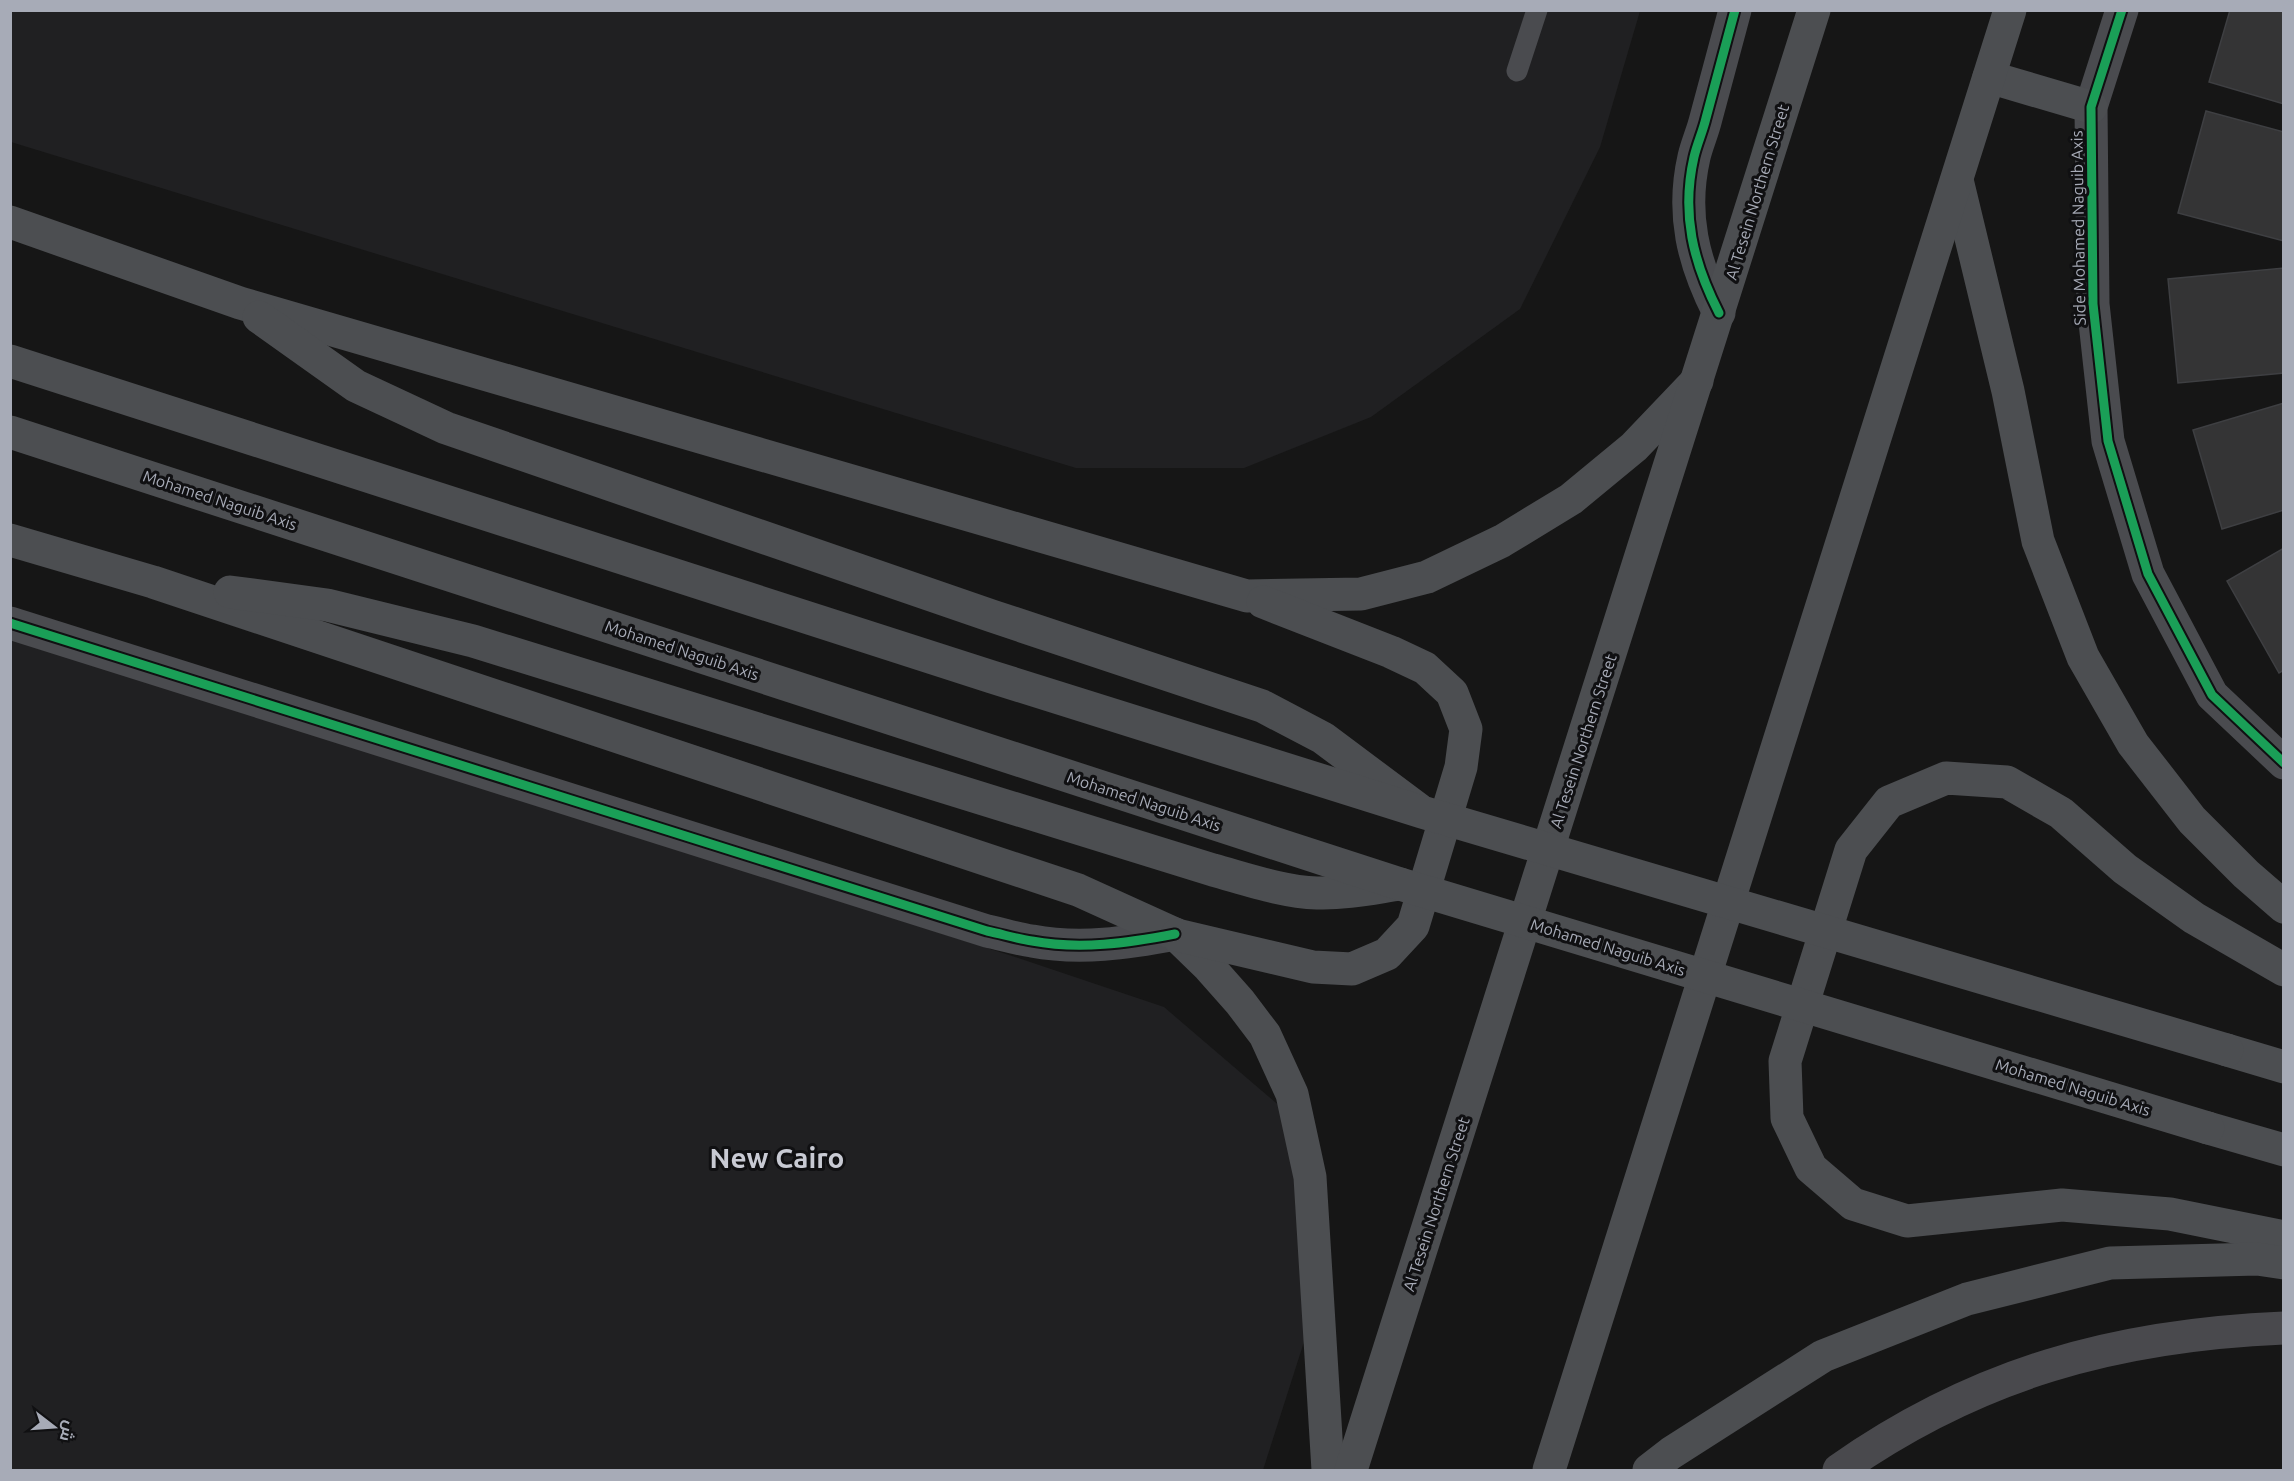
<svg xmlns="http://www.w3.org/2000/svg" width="2294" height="1481" font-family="Ubuntu,Cairo,sans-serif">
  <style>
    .built { fill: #202022 }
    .building { fill: #343435; stroke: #3e3f42; stroke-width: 1.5 }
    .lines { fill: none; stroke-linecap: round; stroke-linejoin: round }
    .service { stroke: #4a4b4f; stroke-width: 21 }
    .tertiary { stroke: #4a4b4f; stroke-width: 33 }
    .secondary { stroke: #49494d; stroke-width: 33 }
    .primary { stroke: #4c4e51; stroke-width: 33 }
    .primary-bridge { stroke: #4c4e51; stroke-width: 33 }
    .cycleway-casing { stroke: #101012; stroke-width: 13 }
    .cycleway { stroke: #1a9f57; stroke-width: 9 }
    .labels { text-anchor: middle; stroke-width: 6; stroke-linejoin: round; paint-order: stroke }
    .street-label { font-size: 16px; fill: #a7abb7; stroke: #101012 }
    .town-label { font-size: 28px; font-weight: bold; fill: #c8cad3; stroke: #101012 }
  </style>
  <rect width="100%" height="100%" fill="#161616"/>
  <g class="built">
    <polygon points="10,11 1640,11 1600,147 1520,309 1371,417 1244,468 1076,468 11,142"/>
    <polygon points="10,636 1009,955 1164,1007 1282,1108 1318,1298 1263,1470 11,1470"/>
  </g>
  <g class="building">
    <polygon points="2230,10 2284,10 2284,104 2209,82"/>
    <polygon points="2206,111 2284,132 2284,241 2178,213"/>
    <polygon points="2284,268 2284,373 2178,383 2168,279"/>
    <polygon points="2284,403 2284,510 2222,529 2193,430"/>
    <polygon points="2284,548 2284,670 2279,673 2227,581"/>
  </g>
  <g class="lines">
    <polyline class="service" points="1517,71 1537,10"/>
    <g class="tertiary">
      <polyline points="2122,10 2091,107 2093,304 2108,441 2148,574 2212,695 2284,763"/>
      <path d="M1719,313C1693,262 1681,214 1694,157C1697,144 1703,131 1706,118C1716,82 1725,46 1735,10"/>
      <path d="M10,623L987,931C1002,934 1017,939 1032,941C1080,950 1128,943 1175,934"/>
    </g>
    <path class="secondary" d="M1839,1470C1977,1373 2116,1335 2284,1328"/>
    <g class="primary">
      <polyline points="1989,77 2091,107"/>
      <polyline points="1957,180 2008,391 2038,541 2083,657 2133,744 2192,820 2246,874 2284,907"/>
      <polyline points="10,222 240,303 1247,596 1361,594 1427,577 1502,541 1571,499 1634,447 1697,381"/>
      <polyline points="259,317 356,386 446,428 992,616 1262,706 1323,738 1418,809"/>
      <polyline points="10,540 153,582 1078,890 1175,934 1209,967 1240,1002 1265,1035 1292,1094 1310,1177 1328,1470"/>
      <path d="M230,592L327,605L473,641L1213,870C1246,879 1283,892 1317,893C1345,894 1373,888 1400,884"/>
      <polyline points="1177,935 1313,967 1352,969 1387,954 1413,926 1461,767 1466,729 1452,693 1425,668 1391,652 1263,602"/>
      <polyline points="2284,970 2194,918 2125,869 2061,813 2007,782 1946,778 1889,802 1851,850 1785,1061 1787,1118 1811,1168 1853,1204 1907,1221 2062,1205 2170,1214 2284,1237"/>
      <polyline points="2227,1050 2284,1067"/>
      <polyline points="2208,1128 2284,1150"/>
      <polyline points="1351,1470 1814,10"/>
      <polyline points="1549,1470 2010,10"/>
      <polyline points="1649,1470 1671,1453 1823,1356 1967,1299 2110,1263 2257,1259 2284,1263"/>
    </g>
    <g class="primary-bridge">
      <polyline points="10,361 992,677 1422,812 2227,1050"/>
      <polyline points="10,432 1400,884 2208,1128"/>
    </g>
    <g class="cycleway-casing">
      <g id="cycleway">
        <polyline points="2122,10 2091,107 2093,304 2108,441 2148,574 2212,695 2284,763"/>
        <path d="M1719,313C1693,262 1681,214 1694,157C1697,144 1703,131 1706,118C1716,82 1725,46 1735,10"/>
        <path d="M10,623L987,931C1002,934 1017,939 1032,941C1080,950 1128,943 1175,934"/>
      </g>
    </g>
    <use href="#cycleway" class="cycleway"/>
  </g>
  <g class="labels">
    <g class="street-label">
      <text transform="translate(1757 192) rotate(-73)" y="6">Al Tesein Northern Street</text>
      <text transform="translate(2078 228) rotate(-91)" y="6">Side Mohamed Naguib Axis</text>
      <text transform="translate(220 500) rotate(18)" y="6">Mohamed Naguib Axis</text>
      <text transform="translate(682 650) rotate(18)" y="6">Mohamed Naguib Axis</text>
      <text transform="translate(1583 741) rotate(-72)" y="6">Al Tesein Northern Street</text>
      <text transform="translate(1144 801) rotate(18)" y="6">Mohamed Naguib Axis</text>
      <text transform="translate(1608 947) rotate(17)" y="6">Mohamed Naguib Axis</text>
      <text transform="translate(2073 1087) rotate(17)" y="6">Mohamed Naguib Axis</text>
      <text transform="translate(1436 1204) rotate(-72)" y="6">Al Tesein Northern Street</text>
    </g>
    <g class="town-label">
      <text x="777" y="1168">New Cairo</text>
    </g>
  </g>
  <rect width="2294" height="1481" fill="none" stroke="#a7abb7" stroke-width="24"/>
  <g transform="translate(54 1427) rotate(107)" stroke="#101012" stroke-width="4.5" paint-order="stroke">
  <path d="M0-4.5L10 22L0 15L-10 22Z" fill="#a7abb7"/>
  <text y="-9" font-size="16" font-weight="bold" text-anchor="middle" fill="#a7abb7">ش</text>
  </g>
</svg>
